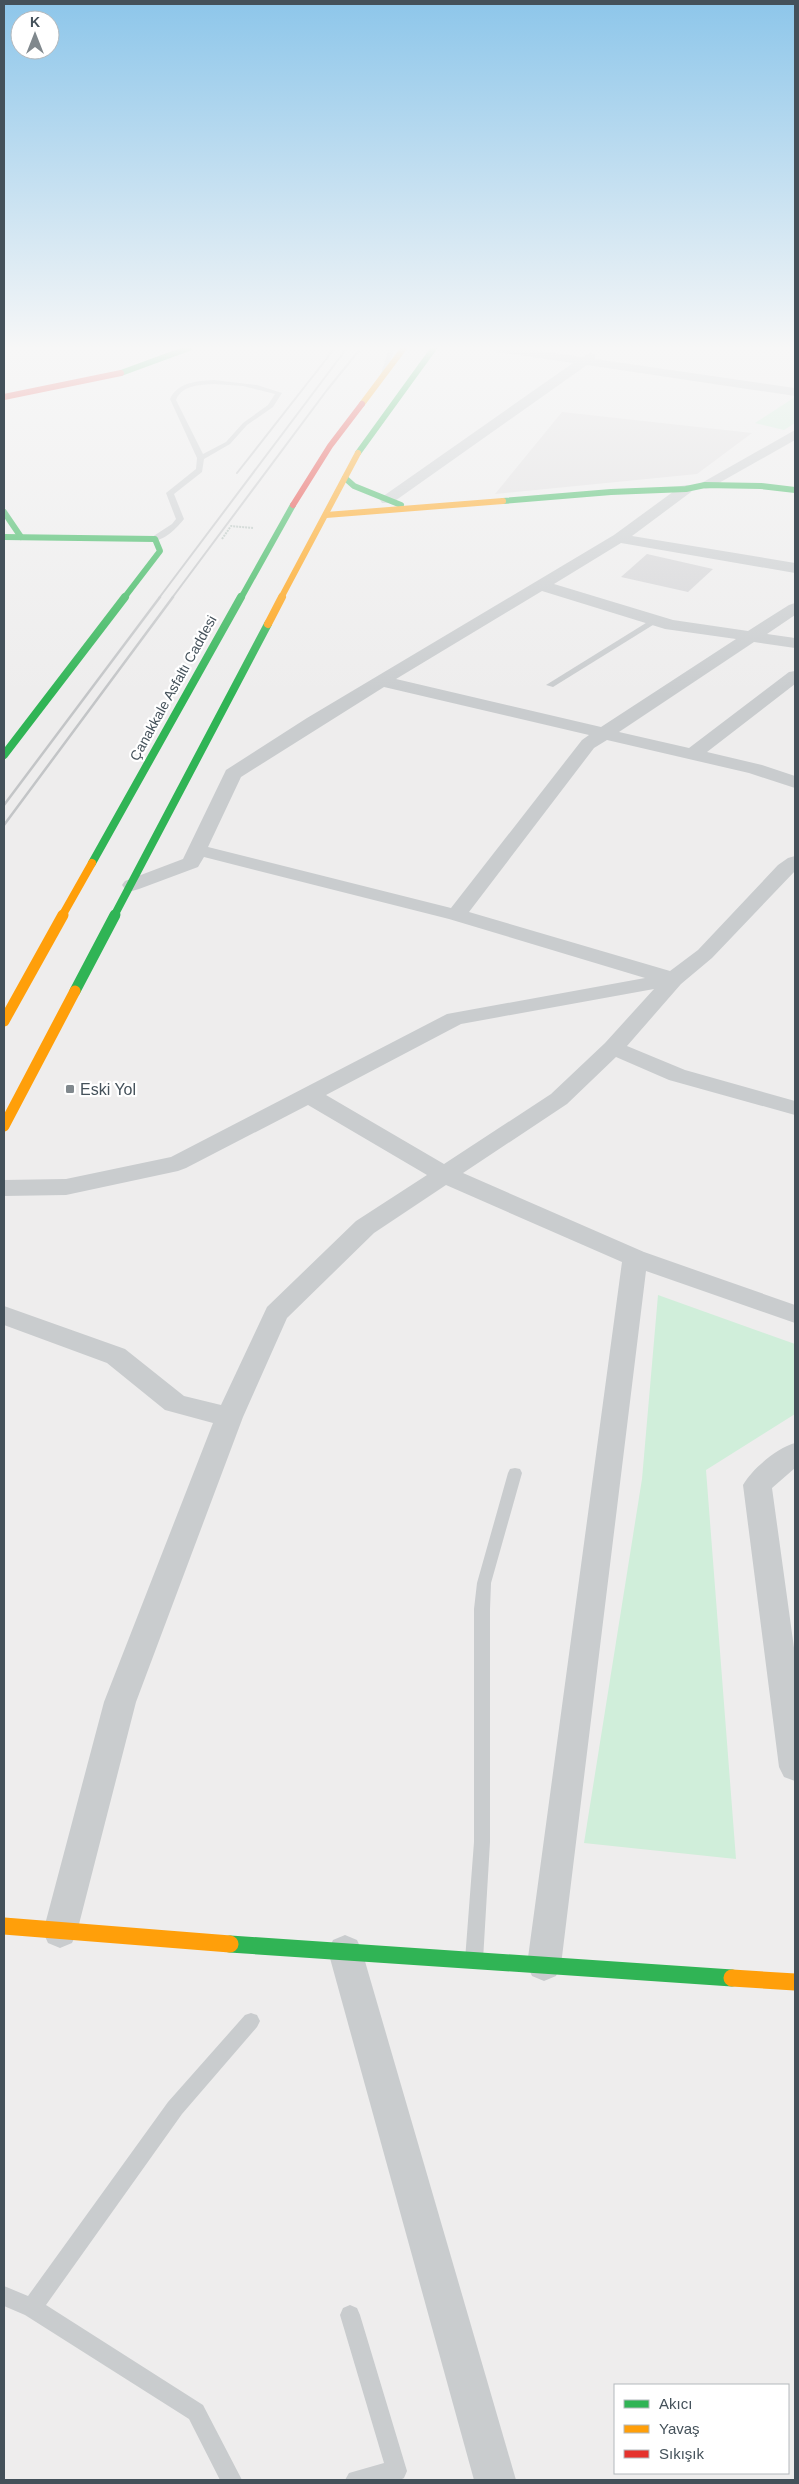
<svg xmlns="http://www.w3.org/2000/svg" width="799" height="2484" font-family="Arial,sans-serif">
  <style>
    .education { fill: #e0dedf }
    .green { fill: #d0eeda }
    .building { fill: #d5d5d7 }
    .lines { fill: none; stroke-linecap: round; stroke-linejoin: round }
    .path { stroke: #b6c3be; stroke-width: 2; stroke-dasharray: 2 1; stroke-linecap: butt }
    .lane { fill: #c9ccce; fill-rule: evenodd }
    .street { fill: #c9ccce; fill-rule: evenodd }
    .fast-far3 { stroke: #30b455; stroke-width: 6 }
    .fast-far2 { stroke: #30b455; stroke-width: 8 }
    .fast-far1 { stroke: #30b455; stroke-width: 11 }
    .fast { stroke: #30b455; stroke-width: 17 }
    .slow-far3 { stroke: #ff9f0a; stroke-width: 6 }
    .slow-far2 { stroke: #ff9f0a; stroke-width: 8 }
    .slow-far1 { stroke: #ff9f0a; stroke-width: 11 }
    .slow { stroke: #ff9f0a; stroke-width: 17 }
    .jam { stroke: #e5322d; stroke-width: 6 }
    .rail-far1 { stroke: #c3c5c7; stroke-width: 2 }
    .rail { stroke: #c3c5c7; stroke-width: 2.5 }
    .poi-dot { fill: #80888d; stroke: #fff; stroke-width: 2 }
    .labels { text-anchor: middle; stroke-width: 4.5; stroke-linejoin: round; paint-order: stroke }
    .far-street-label { font-size: 14px; fill: #44515a; stroke: #fff }
    .poi-label { font-size: 16px; fill: #44515a; stroke: #fff; text-anchor: start }
  </style>
  <rect width="100%" height="100%" fill="#eeeded"/>
  <polygon class="education" points="562,412 752,433 697,474 495,494"/>
  <g class="green">
    <polygon points="795,397 795,423 784,430 755,423"/>
    <polygon points="658,1295 795,1344 795,1414 706,1470 736,1859 584,1843 642,1479"/>
  </g>
  <polygon class="building" points="647,554 713,569 688,592 621,577"/>
  <g class="lines">
    <polyline class="path" points="222,539 231,526 253,528"/>
    <g class="lane">
      <polygon points="389,348 395,348 385,376 380,377"/>
      <path d="M214,380L257,385L282,393L273,407L247,425L230,444L204,459L202,472L174,494L184,519C177,528 164,541 152,541V537L172,524L176,519L166,493L196,469L197,458L170,399C178,382 197,381 214,380ZM214,384L243,386L275,394L268,405L243,423L226,442L203,454L176,400C182,385 200,385 214,384Z"/>
      <polygon points="654,618 661,620 553,687 546,685"/>
      <polygon points="515,1468 520,1469 522,1473 491,1583 490,1609 490,1842 483,1960 480,1966 474,1968 468,1966 465,1960 474,1842 474,1609 477,1583 508,1473 510,1469"/>
      <polygon points="251,2013 257,2015 260,2021 257,2027 182,2114 46,2305 203,2405 242,2480 220,2480 189,2419 25,2315 4,2306 4,2286 28,2296 168,2102 245,2015"/>
      <polygon points="350,2305 357,2308 360,2315 407,2471 404,2478 400,2480 345,2480 349,2473 384,2463 340,2315 343,2308"/>
    </g>
    <g class="street">
      <polygon points="491,348 521,348 582,357 590,353 595,354 595,359 795,388 795,396 587,365 392,503 382,503 380,500 382,497 573,363 497,352"/>
      <polygon points="795,430 795,440 710,488 705,489 698,485"/>
      <path d="M686,485L691,486L693,489L691,492L632,536L795,563V573L621,543L554,584L673,620L748,631L789,605L795,603V615L767,634L795,638V648L754,642L619,732L689,748L789,672L795,671V684L707,752L762,765L795,776V788L749,773L607,740L594,748L469,912L670,971L698,950L778,865L788,858L795,856V871L712,958L681,984L627,1046L685,1070L795,1101V1115L669,1080L616,1057L567,1104L463,1173L644,1252L795,1305V1323L646,1271L561,1965L556,1976L544,1981L532,1976L527,1965L622,1262L446,1185L374,1233L287,1318L243,1417L136,1702L77,1932L72,1943L60,1948L48,1943L43,1932L104,1702L213,1423L165,1410L107,1363L4,1325V1306L125,1349L184,1396L221,1405L267,1307L356,1221L427,1175L308,1105L186,1168L178,1171L66,1195L4,1196V1180L66,1179L171,1157L447,1014L645,978L449,919L204,857L198,867L139,889L132,891L125,889L122,885L125,881L183,859L226,770L307,718L614,535L681,486ZM542,591L665,629L736,639L601,727L396,679ZM384,687L589,735L582,740L451,908L208,847L241,777ZM654,989L605,1043L551,1094L444,1164L326,1095L461,1024Z"/>
      <path d="M795,1443V1468L772,1488L795,1655V1781L784,1777L779,1767L743,1485C752,1469 777,1448 795,1443Z"/>
      <polygon points="345,1935 357,1940 362,1951 516,2480 474,2480 328,1951 333,1940"/>
    </g>
    <g class="fast-far3">
      <polyline points="121,373 189,348"/>
      <polyline points="358,453 434,348"/>
      <polyline points="345,478 354,486 401,505"/>
      <polyline points="503,501 611,492 686,489 705,485 761,486 795,490"/>
      <polyline points="4,512 21,537"/>
      <polyline points="4,537 155,539 160,551 124,598"/>
      <polyline points="241,598 293,505"/>
    </g>
    <g class="fast-far2">
      <polyline points="4,755 125,597"/>
      <polyline points="92,863 241,597"/>
      <polyline points="114,916 268,624"/>
    </g>
    <polyline class="fast-far1" points="75,991 115,915"/>
    <polyline class="fast" points="230,1944 732,1978"/>
    <g class="slow-far3">
      <polyline points="362,404 404,348"/>
      <polyline points="326,515 503,501"/>
      <polyline points="281,598 358,453"/>
    </g>
    <g class="slow-far2">
      <polyline points="268,624 282,597"/>
      <polyline points="62,916 92,863"/>
    </g>
    <g class="slow-far1">
      <polyline points="4,1021 63,915"/>
      <polyline points="4,1126 75,991"/>
    </g>
    <g class="slow">
      <polyline points="4,1926 230,1944"/>
      <polyline points="732,1978 795,1982"/>
    </g>
    <g class="jam">
      <polyline points="4,397 121,373"/>
      <polyline points="293,505 330,446 362,404"/>
    </g>
    <g class="rail-far1">
      <polyline points="237,473 335,348"/>
      <polyline points="159,598 347,348"/>
      <polyline points="172,598 327,390 361,348"/>
    </g>
    <g class="rail">
      <polyline points="4,805 160,597"/>
      <polyline points="4,825 173,597"/>
    </g>
  </g>
  <linearGradient id="sky" x2="0" y2="1"><stop stop-color="#8dc6ea"/><stop offset="0.5" stop-color="#f7f7f7"/><stop offset="1" stop-color="#f7f7f7" stop-opacity="0"/></linearGradient>
  <rect width="799" height="696" fill="url(#sky)"/>
  <rect class="poi-dot" x="65" y="1084" width="10" height="10" rx="2.5"/>
  <g class="labels">
    <g class="far-street-label">
      <text transform="translate(173 688) rotate(-61)" y="5">Çanakkale Asfaltı Caddesi</text>
    </g>
    <g class="poi-label">
      <text x="80" y="1095">Eski Yol</text>
    </g>
  </g>
  <rect width="799" height="2484" fill="none" stroke="#44515a" stroke-width="10"/>
  <rect x="614" y="2384" width="175" height="90" fill="#ffffff" stroke="#b4b9bd"/>
  <rect x="624" y="2400" width="25" height="8" fill="#30b455" stroke="#b4b9bd"/>
  <text x="659" y="2409" font-size="15" fill="#44515a">Akıcı</text>
  <rect x="624" y="2425" width="25" height="8" fill="#ff9f0a" stroke="#b4b9bd"/>
  <text x="659" y="2434" font-size="15" fill="#44515a">Yavaş</text>
  <rect x="624" y="2450" width="25" height="8" fill="#e5322d" stroke="#b4b9bd"/>
  <text x="659" y="2459" font-size="15" fill="#44515a">Sıkışık</text>
  <g transform="translate(35 35)"><circle r="24" fill="#ffffff" stroke="#b4b9bd"/>
  <path d="M0-4L9 19L0 12L-9 19Z" fill="#80888d"/>
  <text y="-8" font-size="14" font-weight="bold" text-anchor="middle" fill="#44515a">K</text>
  </g>
</svg>
